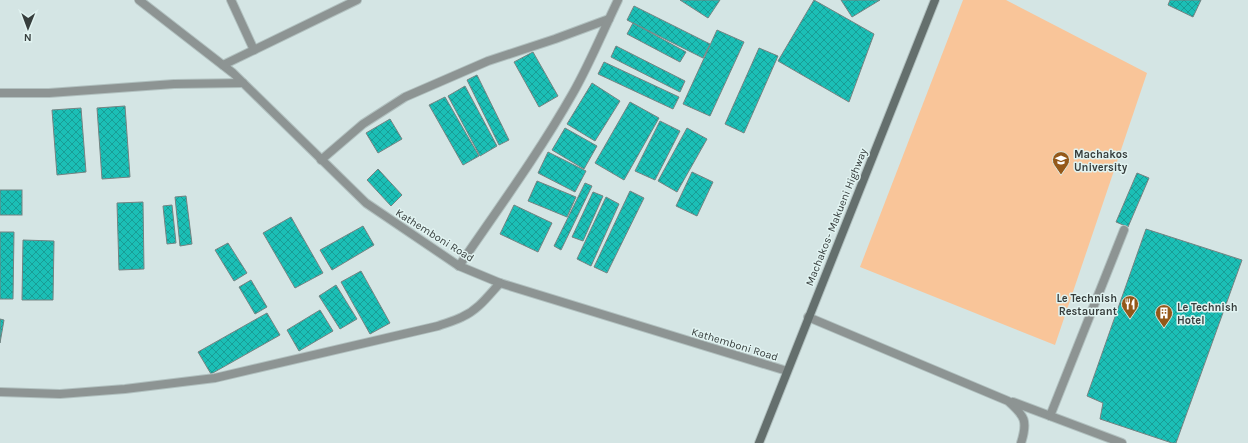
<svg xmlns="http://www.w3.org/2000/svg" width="1248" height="443" font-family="Karla,sans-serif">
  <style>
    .grass { fill: #f9c599 }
    .building { fill: url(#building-cross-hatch); stroke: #748382 }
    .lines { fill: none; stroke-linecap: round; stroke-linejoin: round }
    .street-casing { stroke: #b1c0bf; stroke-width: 10 }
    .secondary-casing { stroke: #b1c0bf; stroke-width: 10 }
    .street { stroke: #8d9493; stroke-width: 8 }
    .secondary { stroke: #646f6d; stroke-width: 8 }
    .labels { text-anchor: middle; stroke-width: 3; stroke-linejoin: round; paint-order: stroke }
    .poi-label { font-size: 11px; font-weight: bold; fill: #373e3d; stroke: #e1f3f1; text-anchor: start }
    .street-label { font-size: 11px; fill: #373e3d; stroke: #e1f3f1 }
  </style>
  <defs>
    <pattern id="building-cross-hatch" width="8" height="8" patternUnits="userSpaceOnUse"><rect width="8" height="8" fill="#1bbfb6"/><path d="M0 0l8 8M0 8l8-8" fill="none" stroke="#199d95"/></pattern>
  </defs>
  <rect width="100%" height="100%" fill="#d4e5e4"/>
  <polygon class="grass" points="963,0 1006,0 1147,73 1055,345 860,267"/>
  <g class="building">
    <polygon points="680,0 720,0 708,18"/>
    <polygon points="814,0 874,34 849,102 778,61"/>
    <polygon points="841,0 880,0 852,17"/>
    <polygon points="1170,0 1201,0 1193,17 1168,5"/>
    <polygon points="634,6 710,44 703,58 627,20"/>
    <polygon points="633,23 686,52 680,62 627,34"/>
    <polygon points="717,30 744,42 710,116 683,104"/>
    <polygon points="616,46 685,81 680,92 611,57"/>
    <polygon points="759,48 778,56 744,133 725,124"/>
    <polygon points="533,52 558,96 539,107 514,62"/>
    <polygon points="604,62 679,97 673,109 598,74"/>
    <polygon points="477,75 509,140 499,145 467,80"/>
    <polygon points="592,83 620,101 595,141 567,124"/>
    <polygon points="465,86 497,146 480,156 448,96"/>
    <polygon points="445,97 479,156 463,165 429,105"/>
    <polygon points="630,102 659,118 624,180 595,163"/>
    <polygon points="125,106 130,177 102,179 97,108"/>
    <polygon points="81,108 86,172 57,175 52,110"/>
    <polygon points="390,119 402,139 378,153 366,133"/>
    <polygon points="660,121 680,131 655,180 635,171"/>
    <polygon points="565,128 597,146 584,169 552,150"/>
    <polygon points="687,128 707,139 677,192 658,181"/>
    <polygon points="548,152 586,171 575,192 538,173"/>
    <polygon points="378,169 402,195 391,206 367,180"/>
    <polygon points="692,172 713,182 697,216 676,206"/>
    <polygon points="1137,173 1149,178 1128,227 1116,222"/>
    <polygon points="537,181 576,197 567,217 528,201"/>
    <polygon points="585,183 592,186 561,250 554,246"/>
    <rect x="0" y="190" width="22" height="25"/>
    <polygon points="630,191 644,198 607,273 594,267"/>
    <polygon points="593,192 603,196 583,241 572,237"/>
    <polygon points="186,196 192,244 180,246 175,197"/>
    <polygon points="606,197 619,204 591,266 577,259"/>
    <polygon points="143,202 144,269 119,270 117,203"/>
    <polygon points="172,205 176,243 167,244 163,206"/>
    <polygon points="514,205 552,223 538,252 500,234"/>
    <polygon points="291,217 323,273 295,288 263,233"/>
    <polygon points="363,226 374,245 332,270 320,250"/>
    <polygon points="1146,229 1242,260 1176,443 1172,443 1100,419 1103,403 1087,396"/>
    <polygon points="0,232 14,232 13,299 0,299"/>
    <polygon points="23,240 54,241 53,300 22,300"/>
    <polygon points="228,243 247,273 234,281 215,250"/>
    <polygon points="361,271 390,323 370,334 341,282"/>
    <polygon points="251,280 267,307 255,314 239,287"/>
    <polygon points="336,285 357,319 340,329 319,296"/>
    <polygon points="320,310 333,331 299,351 287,330"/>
    <polygon points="267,313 280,335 211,374 198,352"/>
    <polygon points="0,319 4,320 0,343"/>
  </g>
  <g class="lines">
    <g class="street-casing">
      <g id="street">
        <polyline points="139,0 233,73 366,203 459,266 500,283 787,371"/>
        <polyline points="231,0 254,50"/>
        <polyline points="223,65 357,0"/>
        <polyline points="0,93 49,93 174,84 243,83"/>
        <polyline points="321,160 363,124 405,97 488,61 555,39 609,19"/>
        <path d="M459,266C498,209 539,153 573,93C590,63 603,31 618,0"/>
        <path d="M808,317L1008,401C1025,416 1028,421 1021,443"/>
        <path d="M0,392L60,394L125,389L215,378L438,326C446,323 454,321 462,317C478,310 488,296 500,283"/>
        <polyline points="1013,402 1122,443"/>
        <polyline points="1050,416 1124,230"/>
      </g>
    </g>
    <g class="secondary-casing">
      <polyline id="secondary" points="759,443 935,0"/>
    </g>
    <use href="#street" class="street"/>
    <use href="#secondary" class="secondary"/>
  </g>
  <defs>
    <g id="university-pin" transform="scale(0.9)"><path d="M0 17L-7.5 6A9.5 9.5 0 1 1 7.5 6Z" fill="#945819" stroke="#e1f3f1"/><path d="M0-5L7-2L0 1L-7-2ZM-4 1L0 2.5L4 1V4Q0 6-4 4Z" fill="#fff"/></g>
    <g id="restaurant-pin" transform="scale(0.9)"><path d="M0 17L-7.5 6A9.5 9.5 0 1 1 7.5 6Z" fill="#945819" stroke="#e1f3f1"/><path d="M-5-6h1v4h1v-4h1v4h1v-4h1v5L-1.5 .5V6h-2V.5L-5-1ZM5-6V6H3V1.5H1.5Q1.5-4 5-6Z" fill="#fff"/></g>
    <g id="building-pin" transform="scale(0.9)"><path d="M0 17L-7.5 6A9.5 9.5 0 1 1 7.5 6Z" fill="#945819" stroke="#e1f3f1"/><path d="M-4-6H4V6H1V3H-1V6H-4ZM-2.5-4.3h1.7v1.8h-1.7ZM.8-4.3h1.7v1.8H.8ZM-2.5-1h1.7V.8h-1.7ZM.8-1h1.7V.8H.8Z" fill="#fff"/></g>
  </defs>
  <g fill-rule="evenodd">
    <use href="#university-pin" x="1061" y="160"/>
    <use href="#restaurant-pin" x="1130" y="304"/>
    <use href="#building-pin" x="1164" y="313"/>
  </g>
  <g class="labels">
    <g class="poi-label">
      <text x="1074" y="158">Machakos<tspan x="1074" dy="13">University</tspan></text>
      <text x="1117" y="302" text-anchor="end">Le Technish<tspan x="1117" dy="13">Restaurant</tspan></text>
      <text x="1177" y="311">Le Technish<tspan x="1177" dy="13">Hotel</tspan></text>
    </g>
    <g class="street-label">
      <text transform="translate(836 217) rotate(-68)" y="4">Machakos- Makueni Highway</text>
      <text transform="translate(435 235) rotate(32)" y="4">Kathemboni Road</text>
      <text transform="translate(735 344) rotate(17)" y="4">Kathemboni Road</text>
    </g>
  </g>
  <g transform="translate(28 28) rotate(181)" stroke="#e1f3f1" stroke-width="3" paint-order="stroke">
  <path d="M0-3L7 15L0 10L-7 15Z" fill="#373e3d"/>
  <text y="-6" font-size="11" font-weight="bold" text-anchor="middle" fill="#373e3d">N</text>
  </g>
</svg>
